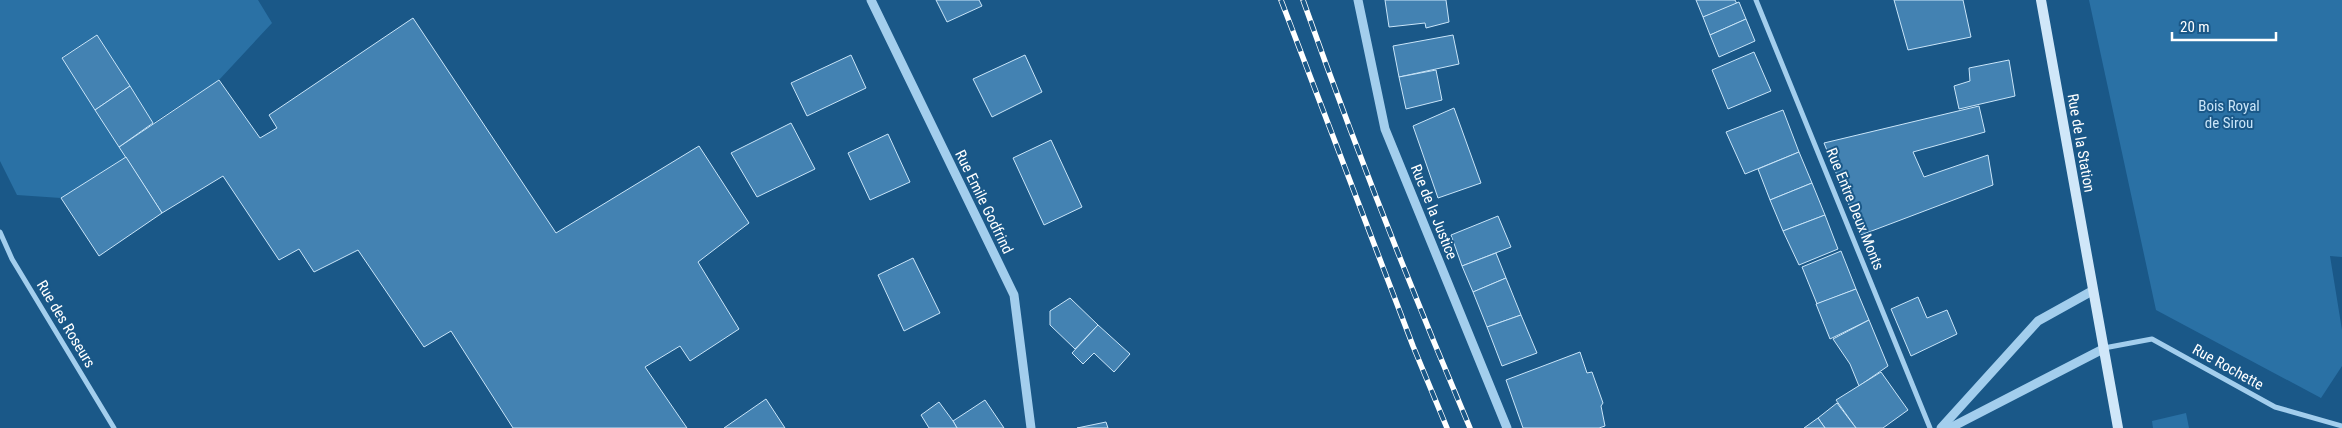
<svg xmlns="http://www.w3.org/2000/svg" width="2342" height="428" font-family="'Roboto Condensed',sans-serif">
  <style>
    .green { fill: #2a71a5 }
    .building { fill: #4382b2; stroke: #c9e5f9 }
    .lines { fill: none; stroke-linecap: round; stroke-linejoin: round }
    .minor { stroke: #a3ceed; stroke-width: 5 }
    .tertiary { stroke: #a3ceed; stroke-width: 9 }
    .secondary { stroke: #d0e7f9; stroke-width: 10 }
    .rail-casing { stroke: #fff; stroke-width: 5.5 }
    .rail { stroke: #1a5888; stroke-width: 4; stroke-dasharray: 11; stroke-linecap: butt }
    .labels { text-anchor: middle; stroke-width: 4; stroke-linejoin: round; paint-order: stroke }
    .park-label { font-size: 15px; fill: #c9e5f9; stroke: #1a5888 }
    .street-label { font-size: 15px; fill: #fff; stroke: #1a5888 }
  </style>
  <rect width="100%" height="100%" fill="#1a5888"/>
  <g class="green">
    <polygon points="0,0 258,0 272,23 219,80 153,123 97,35 62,57 126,157 61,198 17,195 0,161"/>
    <polygon points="2089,0 2342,0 2342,257 2330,256 2342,330 2342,366 2321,398 2156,310"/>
    <polygon points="2186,413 2189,428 2153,428 2152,421"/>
  </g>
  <g class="building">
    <polygon points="936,0 979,0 982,6 947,22"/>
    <polygon points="1385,0 1446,0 1449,22 1426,28 1425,23 1389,27"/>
    <polygon points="1696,0 1735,0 1737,4 1703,17"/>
    <polygon points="1894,0 1963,0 1971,37 1908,50"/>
    <polygon points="1739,2 1746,19 1710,35 1703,17"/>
    <polygon points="413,18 556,233 699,146 749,223 698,262 739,329 690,361 680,346 645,367 687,428 513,428 451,331 424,347 358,250 314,272 299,249 279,260 223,176 162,213 119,147 219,80 260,138 277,128 269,115"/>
    <polygon points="1746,19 1755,41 1719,57 1710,35"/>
    <polygon points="97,35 130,86 95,110 62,58"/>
    <polygon points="1453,35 1459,64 1399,77 1393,46"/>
    <polygon points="1754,52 1771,91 1728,109 1712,70"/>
    <polygon points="851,55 866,88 807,116 791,83"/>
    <polygon points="1025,55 1042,92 992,117 973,79"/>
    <polygon points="2009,60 2015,96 1959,109 1954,86 1970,81 1969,68"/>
    <polygon points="1436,70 1442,100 1406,109 1399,77"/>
    <polygon points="130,86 153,123 119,147 95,110"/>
    <polygon points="1979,106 1985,132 1913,152 1924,177 1988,155 1993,185 1861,235 1824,143"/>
    <polygon points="1454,108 1481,183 1438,198 1413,126"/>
    <polygon points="1783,110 1799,152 1745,174 1726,132"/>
    <polygon points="791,123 815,169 757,197 731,153"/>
    <polygon points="888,134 910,182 870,200 848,153"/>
    <polygon points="1051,140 1082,207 1044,225 1013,158"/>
    <polygon points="1799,152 1812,183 1770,200 1758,169"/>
    <polygon points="126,157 162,213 99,256 61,198"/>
    <polygon points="1812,183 1825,215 1783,231 1770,200"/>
    <polygon points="1825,215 1838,249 1799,265 1783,231"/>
    <polygon points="1498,216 1511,247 1462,266 1451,235"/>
    <polygon points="1841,251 1856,289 1817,304 1802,267"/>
    <polygon points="1496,253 1506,278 1473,292 1462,266"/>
    <polygon points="913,258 940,313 904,331 878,275"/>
    <polygon points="1506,278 1521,315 1487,327 1473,292"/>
    <polygon points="1856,289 1869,320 1830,339 1816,304"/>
    <polygon points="1918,297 1927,318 1947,310 1957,334 1911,356 1891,309"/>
    <polygon points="1070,298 1098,325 1075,349 1050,325 1050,311"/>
    <polygon points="1521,315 1537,353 1502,366 1487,327"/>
    <polygon points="1869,320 1888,366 1859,386 1850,364 1833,339"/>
    <polygon points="1098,325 1130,354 1114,372 1094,353 1083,364 1072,353"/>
    <polygon points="1580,352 1587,373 1592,372 1603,403 1601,406 1605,426 1599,428 1523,428 1506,380"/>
    <polygon points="1881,372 1908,410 1883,428 1856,428 1836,400"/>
    <polygon points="766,399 785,428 724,428"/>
    <polygon points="985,400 1004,428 957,428 953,421"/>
    <polygon points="939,402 953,421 957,428 929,428 921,415"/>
    <polygon points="1837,403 1856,428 1825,428 1818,418"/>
    <polygon points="1818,418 1825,428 1804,428"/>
    <polygon points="1106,422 1108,428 1077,428"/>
  </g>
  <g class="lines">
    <g class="minor">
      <polyline points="1756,0 1930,428"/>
      <polyline points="0,232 12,259 114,428"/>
      <polyline points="2104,348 2152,339 2275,407 2342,426"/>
    </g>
    <g class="tertiary">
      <polyline points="871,0 1014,295 1031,428"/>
      <polyline points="1358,0 1385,129 1507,428"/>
      <polyline points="1941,428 2038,321 2092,291"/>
      <polyline points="1950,428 2103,349"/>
    </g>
    <polyline class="secondary" points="2041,0 2118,428"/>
    <g class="rail-casing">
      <g id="rail">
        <polyline points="1281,0 1413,346 1447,428"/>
        <path d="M1303,0C1354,144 1410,287 1470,428"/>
      </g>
    </g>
    <use href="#rail" class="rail"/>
  </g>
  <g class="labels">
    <g class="park-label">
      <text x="2229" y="111">Bois Royal<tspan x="2229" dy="17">de Sirou</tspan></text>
    </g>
    <g class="street-label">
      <text transform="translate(2081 143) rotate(80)" y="5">Rue de la Station</text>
      <text transform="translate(984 202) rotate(64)" y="5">Rue Emile Godfrind</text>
      <text transform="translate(1855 209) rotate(68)" y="5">Rue Entre Deux Monts</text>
      <text transform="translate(1434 212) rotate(68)" y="5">Rue de la Justice</text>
      <text transform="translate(66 324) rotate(59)" y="5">Rue des Roseurs</text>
      <text transform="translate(2228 367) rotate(29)" y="5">Rue Rochette</text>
    </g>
  </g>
  <path d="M2172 32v8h104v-8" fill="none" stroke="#ffffff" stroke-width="2.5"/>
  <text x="2180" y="32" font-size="15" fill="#ffffff" stroke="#1a5888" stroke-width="4" paint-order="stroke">20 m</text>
</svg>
